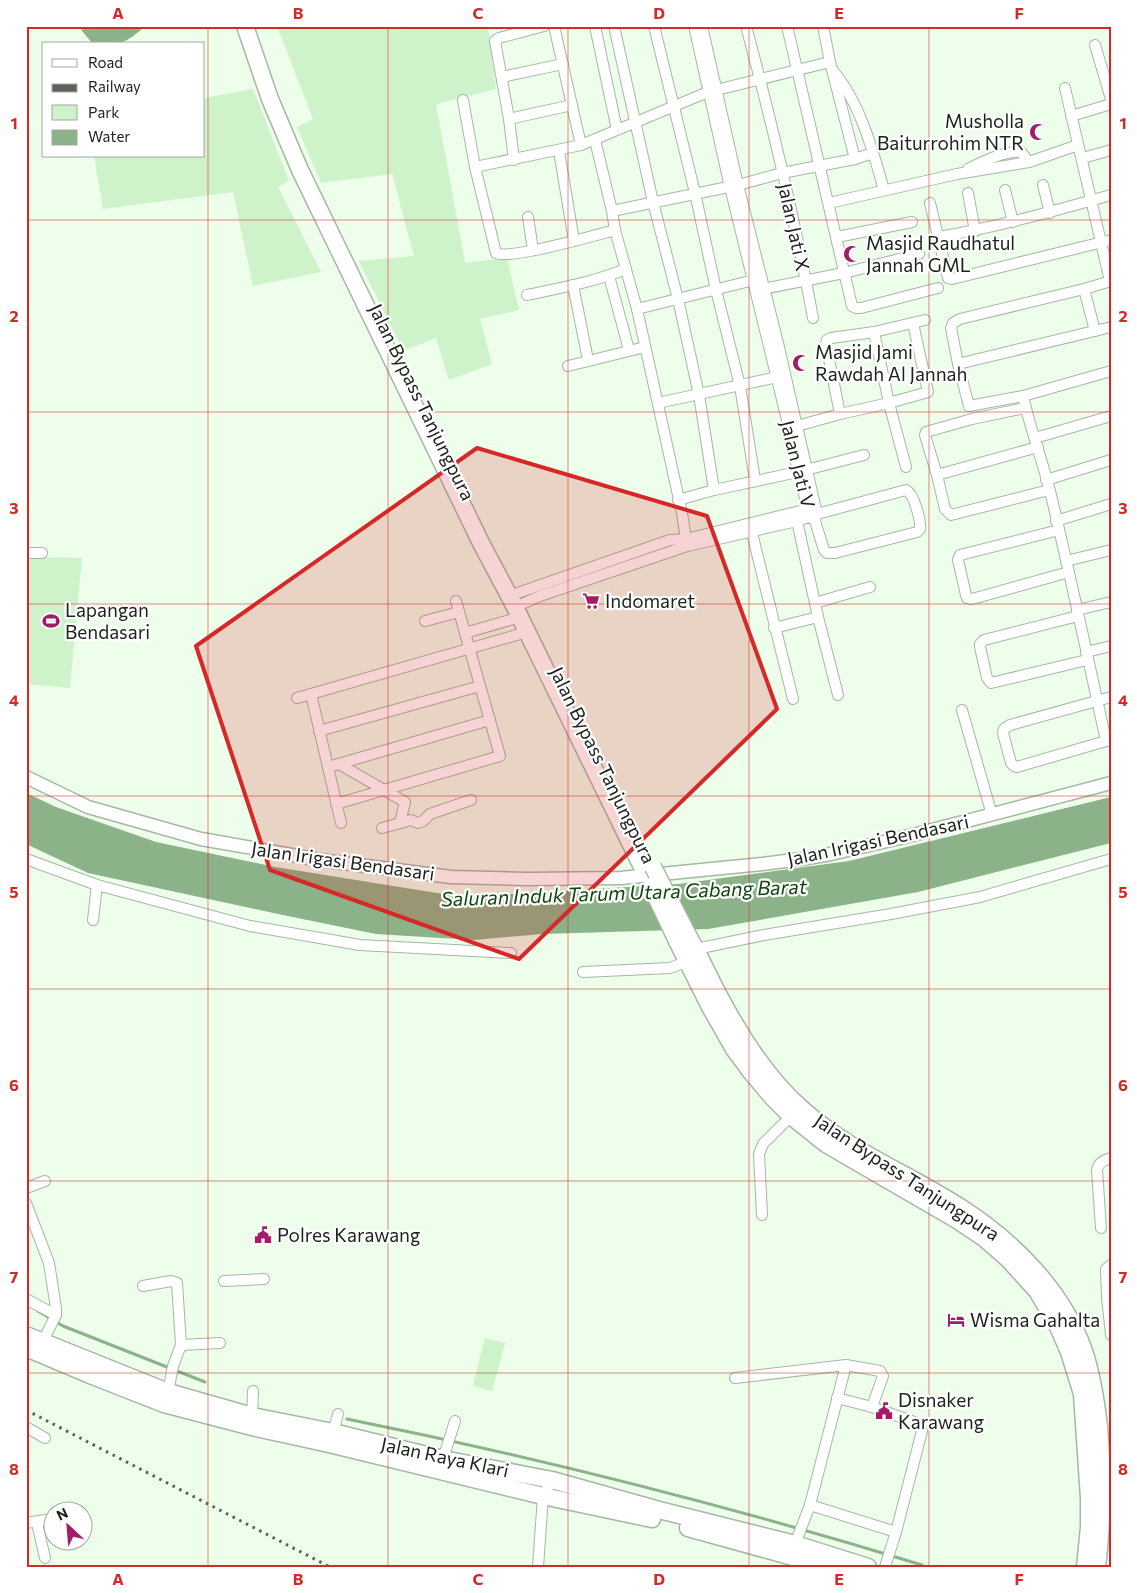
<svg xmlns="http://www.w3.org/2000/svg" width="1137" height="1593" font-family="Commissioner,sans-serif">
  <style>
    .green { fill: #cef2ca }
    .water { fill: #8bb288 }
    .lines { fill: none; stroke-linecap: round; stroke-linejoin: round }
    .stream { stroke: #8bb288; stroke-width: 3 }
    .minor-casing { stroke: #a6b7a5; stroke-width: 12 }
    .tertiary-casing { stroke: #a6b7a5; stroke-width: 15 }
    .primary-casing { stroke: #a6b7a5; stroke-width: 19 }
    .trunk-casing { stroke: #a6b7a5; stroke-width: 19 }
    .minor { stroke: #fff; stroke-width: 10 }
    .tertiary { stroke: #fff; stroke-width: 12 }
    .primary { stroke: #fff; stroke-width: 16 }
    .trunk { stroke: #fff; stroke-width: 16 }
    .rail { stroke: #596258; stroke-width: 3; stroke-dasharray: 2.5 5; stroke-linecap: butt }
    .trunk-bridge-casing { stroke: #a6b7a5; stroke-width: 19; stroke-linecap: butt }
    .trunk-bridge { stroke: #fff; stroke-width: 16 }
    .marked { fill: #d62828; fill-opacity: 0.2; stroke: #d62828; stroke-width: 4; stroke-linejoin: round }
    .grid { fill: none; stroke: #d62828; stroke-width: 1; stroke-opacity: 0.55 }
    .labels { text-anchor: middle; stroke-width: 4.5; stroke-linejoin: round; paint-order: stroke }
    .poi-label { font-size: 19px; fill: #1b211b; stroke: #fff; text-anchor: start }
    .street-label { font-size: 19px; fill: #1b211b; stroke: #fff }
    .water-label { font-size: 20px; font-style: italic; fill: #0e470d; stroke: #fff }
    .neatline { fill: none; stroke: #d62828; stroke-width: 2 }
    .grid-label { font-size: 16px; text-anchor: middle; font-weight: bold; fill: #d62828 }
  </style>
  <rect width="100%" height="100%" fill="#edfeeb"/>
  <g class="green">
    <polygon points="277,26 488,26 496,89 436,104 465,263 507,258 519,310 480,319 492,364 449,380 436,338 403,351 359,261 414,256 392,174 321,183 297,127 313,119"/>
    <polygon points="253,89 289,181 278,187 321,272 253,286 233,192 103,209 94,156 204,156 204,98"/>
    <polygon points="26,557 82,558 70,688 26,684"/>
    <polygon points="485,1338 505,1343 492,1391 473,1386"/>
  </g>
  <g class="water">
    <path d="M80,26H145C125,45 119,44 93,44L82,31Z"/>
    <polygon points="26,793 56,807 156,842 275,867 462,897 678,884 849,861 1111,797 1111,843 918,892 708,929 542,934 474,940 376,934 278,914 88,873 26,844"/>
  </g>
  <g class="lines">
    <g class="stream">
      <polyline points="38,1311 63,1326 205,1382"/>
      <path d="M347,1419C541,1458 733,1507 922,1565"/>
    </g>
    <g class="minor-casing">
      <g id="minor">
        <polyline points="554,26 581,145"/>
        <polyline points="595,26 617,130"/>
        <polyline points="614,26 653,202 678,299 699,395 714,490"/>
        <polyline points="654,26 695,193 716,290 740,386 755,480"/>
        <polyline points="702,26 738,185 778,343 817,514 815,520"/>
        <path d="M746,26C772,123 795,220 813,318"/>
        <polyline points="787,26 852,306 856,308 861,308 938,288"/>
        <polyline points="823,26 830,62 855,159"/>
        <polyline points="1095,45 1111,99"/>
        <path d="M834,72C860,103 873,151 884,190"/>
        <polyline points="502,77 563,64"/>
        <polyline points="1065,88 1110,281"/>
        <path d="M463,100L475,167L496,253C510,260 596,235 615,230"/>
        <polyline points="1071,116 1111,104"/>
        <polyline points="509,119 572,105"/>
        <path d="M595,140L612,211L615,230L637,309L682,513L687,546L797,521L817,514L906,490C914,494 921,520 920,529L917,532L835,553H827L824,550L815,521L810,516L798,472L789,428L730,187L694,26"/>
        <polyline points="559,151 574,241"/>
        <polyline points="1083,158 1111,150"/>
        <polyline points="514,160 509,119 495,41 499,38 544,26"/>
        <polyline points="475,167 581,145 708,92 830,62"/>
        <path d="M968,169C982,162 1006,150 1021,152L1029,162"/>
        <polyline points="1043,185 1050,213"/>
        <polyline points="1005,190 1013,222"/>
        <polyline points="968,193 975,231"/>
        <polyline points="829,203 957,174 1029,162 1078,145"/>
        <polyline points="930,203 948,278 952,279 1111,240"/>
        <polyline points="612,211 738,185 782,173 855,159 873,153"/>
        <polyline points="528,217 533,250"/>
        <polyline points="837,237 912,222"/>
        <path d="M938,237C997,227 1054,211 1111,195"/>
        <polyline points="609,276 629,350"/>
        <polyline points="1111,281 1084,289 960,319 953,323 951,328 958,364 969,406 1023,396 1111,371"/>
        <polyline points="573,285 588,360"/>
        <polyline points="1084,289 1095,331"/>
        <polyline points="757,290 844,273 919,254"/>
        <path d="M527,295C560,288 594,282 626,269"/>
        <polyline points="637,309 758,279"/>
        <polyline points="874,332 889,403 906,467"/>
        <polyline points="958,364 1111,327"/>
        <polyline points="568,366 645,347"/>
        <path d="M1023,396C1030,428 1042,459 1050,491C1070,574 1088,658 1106,741L1111,739"/>
        <polyline points="658,403 782,376"/>
        <polyline points="840,414 826,344 827,340 831,338 874,332 925,320"/>
        <polyline points="790,428 840,414 889,403 928,392 913,323"/>
        <polyline points="1035,438 1111,416"/>
        <polyline points="1038,447 937,475 945,509 951,515 1049,490"/>
        <polyline points="937,475 925,435 926,432 972,419 1025,408"/>
        <polyline points="1046,480 1111,460"/>
        <polyline points="678,500 714,490 798,472 864,455"/>
        <polyline points="1056,521 1111,504"/>
        <polyline points="750,525 793,699"/>
        <polyline points="1059,530 960,555 958,560 966,595 967,598 972,599 1069,572"/>
        <polyline points="26,553 42,553"/>
        <polyline points="1066,561 1111,550"/>
        <polyline points="509,596 670,540 686,539 808,509"/>
        <polyline points="815,603 870,587"/>
        <polyline points="515,607 540,596 687,546"/>
        <polyline points="1077,610 1111,602"/>
        <polyline points="1078,616 984,640 980,644 980,647 987,678 991,683 1087,660"/>
        <polyline points="818,617 838,695"/>
        <polyline points="425,621 459,612"/>
        <polyline points="774,628 818,617 797,521"/>
        <polyline points="465,633 520,617"/>
        <polyline points="1086,652 1111,646"/>
        <polyline points="311,694 341,823"/>
        <polyline points="297,698 527,632"/>
        <polyline points="962,710 992,815"/>
        <polyline points="319,731 480,686"/>
        <polyline points="1106,741 1017,767 1014,766 1011,763 1003,733 1004,729 1010,725 1111,697"/>
        <polyline points="339,764 405,802 400,823"/>
        <polyline points="328,767 490,720"/>
        <polyline points="336,804 500,756 456,601"/>
        <polyline points="382,828 411,820 418,823 423,821 430,814 471,800"/>
        <polyline points="26,859 97,885 250,926 360,945 511,953"/>
        <polyline points="93,920 97,885"/>
        <polyline points="696,949 764,935 891,914 980,897 1111,859"/>
        <polyline points="583,972 670,968 688,961"/>
        <polyline points="26,1188 45,1181"/>
        <polyline points="26,1203 49,1263 56,1308 56,1315 42,1343"/>
        <polyline points="762,1215 759,1154 763,1144 791,1116"/>
        <path d="M1101,1228L1097,1170C1098,1163 1103,1160 1111,1158"/>
        <polyline points="1111,1265 1106,1269 1107,1297 1111,1335"/>
        <polyline points="224,1281 264,1279"/>
        <polyline points="143,1286 171,1281 177,1283 181,1345 173,1366 168,1392"/>
        <polyline points="26,1299 56,1315"/>
        <polyline points="181,1345 220,1343"/>
        <polyline points="735,1378 846,1365 880,1371 883,1376 872,1407"/>
        <polyline points="837,1398 872,1407 917,1423 922,1431 896,1532 885,1567"/>
        <polyline points="252,1421 253,1391"/>
        <polyline points="26,1427 45,1438"/>
        <polyline points="332,1436 338,1414"/>
        <polyline points="443,1459 455,1421"/>
        <polyline points="810,1505 896,1532"/>
        <polyline points="26,1523 52,1519"/>
        <polyline points="37,1523 45,1558"/>
        <polyline points="795,1544 810,1505 846,1365"/>
        <polyline points="538,1567 543,1496 552,1480"/>
      </g>
    </g>
    <g class="tertiary-casing">
      <polyline id="tertiary" points="26,777 88,807 201,839 320,860 451,877 527,879 621,878 762,864 801,859 831,854 917,834 1111,783"/>
    </g>
    <g class="primary-casing">
      <g id="primary">
        <polyline points="26,1335 168,1392 252,1416 333,1432 443,1459 552,1480 659,1510 795,1544 868,1567"/>
        <polyline points="33,1351 90,1375 164,1404 252,1427 329,1444 543,1496 652,1519"/>
        <polyline points="688,1528 829,1567"/>
      </g>
    </g>
    <g class="trunk-casing">
      <g id="trunk">
        <polyline points="245,26 270,99 300,170 481,543 515,607 643,869"/>
        <path d="M690,939C702,960 711,982 723,1003C743,1040 771,1082 802,1109C850,1152 910,1174 963,1209C1015,1243 1063,1291 1084,1351C1092,1375 1096,1401 1099,1426C1103,1473 1103,1519 1097,1567"/>
        <polyline points="677,941 710,1007 734,1049 751,1072 772,1097 791,1116 826,1144 957,1220 984,1238 1008,1259 1037,1291 1058,1327 1069,1352 1082,1394 1089,1498 1089,1527 1085,1567"/>
      </g>
    </g>
    <use href="#minor" class="minor"/>
    <use href="#tertiary" class="tertiary"/>
    <use href="#primary" class="primary"/>
    <use href="#trunk" class="trunk"/>
    <polyline class="rail" points="26,1410 330,1567"/>
    <g class="trunk-bridge-casing">
      <g id="trunk-bridge">
        <polyline points="653,867 690,939"/>
        <polyline points="651,886 677,941"/>
      </g>
    </g>
    <use href="#trunk-bridge" class="trunk-bridge"/>
  </g>
  <path class="marked" d="M477,448L707,516L777,709L519,959L270,870L196,646Z"/>
  <path class="grid" d="M208,26V1567M388,26V1567M568,26V1567M749,26V1567M929,26V1567M26,220H1111M26,412H1111M26,604H1111M26,796H1111M26,989H1111M26,1181H1111M26,1373H1111"/>
  <defs>
    <g id="mosque-bare" transform="scale(1.35)"><path d="M3.5-4.9A6 6 0 1 0 3.5 4.9A5 5 0 1 1 3.5-4.9Z" fill="#a31c68" stroke="#fff" stroke-width="2.5" paint-order="stroke"/></g>
    <g id="supermarket-bare" transform="scale(1.35)"><path d="M-6-5.5h2.5l.6 2H6L4.5 2H-2.5L-4.4-4H-6ZM-1.5 3.2a1.3 1.3 0 1 0 .1 0ZM3 3.2a1.3 1.3 0 1 0 .1 0Z" fill="#a31c68" stroke="#fff" stroke-width="2.5" paint-order="stroke"/></g>
    <g id="stadium-bare" transform="scale(1.35)"><path d="M0-5a6.5 5 0 1 0 0 10a6.5 5 0 1 0 0-10ZM-3.5-1.8h7v3.6h-7Z" fill="#a31c68" stroke="#fff" stroke-width="2.5" paint-order="stroke"/></g>
    <g id="civic-bare" transform="scale(1.35)"><path d="M-.6-6.5H3V-4.5H.6V-3L4-1V1h2V6H-6V1h2V-1L-.6-3ZM-1.2 2.5V6h2.4V2.5Z" fill="#a31c68" stroke="#fff" stroke-width="2.5" paint-order="stroke"/></g>
    <g id="hotel-bare" transform="scale(1.35)"><path d="M-6-4.5h1.5V1H6V5H4.5V3h-9V5H-6ZM-4 0a1.8 1.8 0 1 1 3.6 0ZM.5 0V-2.5h3Q6-2.5 6 0Z" fill="#a31c68" stroke="#fff" stroke-width="2.5" paint-order="stroke"/></g>
  </defs>
  <g fill-rule="evenodd">
    <use href="#mosque-bare" x="1038" y="132"/>
    <use href="#mosque-bare" x="852" y="254"/>
    <use href="#mosque-bare" x="801" y="363"/>
    <use href="#supermarket-bare" x="591" y="601"/>
    <use href="#stadium-bare" x="51" y="621"/>
    <use href="#civic-bare" x="263" y="1235"/>
    <use href="#hotel-bare" x="956" y="1320"/>
    <use href="#civic-bare" x="884" y="1411"/>
  </g>
  <g class="labels">
    <g class="poi-label">
      <text x="1024" y="128" text-anchor="end">Musholla<tspan x="1024" dy="22">Baiturrohim NTR</tspan></text>
      <text x="866" y="250">Masjid Raudhatul<tspan x="866" dy="22">Jannah GML</tspan></text>
      <text x="815" y="359">Masjid Jami<tspan x="815" dy="22">Rawdah Al Jannah</tspan></text>
      <text x="605" y="608">Indomaret</text>
      <text x="65" y="617">Lapangan<tspan x="65" dy="22">Bendasari</tspan></text>
      <text x="277" y="1242">Polres Karawang</text>
      <text x="970" y="1327">Wisma Gahalta</text>
      <text x="898" y="1407">Disnaker<tspan x="898" dy="22">Karawang</tspan></text>
    </g>
    <g class="street-label">
      <text transform="translate(794 227) rotate(78)" y="7">Jalan Jati X</text>
      <text transform="translate(422 402) rotate(64)" y="7">Jalan Bypass Tanjungpura</text>
      <text transform="translate(798 464) rotate(76)" y="7">Jalan Jati V</text>
      <text transform="translate(603 765) rotate(64)" y="7">Jalan Bypass Tanjungpura</text>
      <text transform="translate(878 840) rotate(-12)" y="7">Jalan Irigasi Bendasari</text>
      <text transform="translate(343 861) rotate(8)" y="7">Jalan Irigasi Bendasari</text>
      <text transform="translate(907 1177) rotate(33)" y="7">Jalan Bypass Tanjungpura</text>
      <text transform="translate(445 1457) rotate(12)" y="7">Jalan Raya Klari</text>
    </g>
    <g class="water-label">
      <text transform="translate(624 893) rotate(-2)" y="7">Saluran Induk Tarum Utara Cabang Barat</text>
    </g>
  </g>
  <rect width="1137" height="1593" fill="none" stroke="#ffffff" stroke-width="55"/>
  <rect x="42" y="42" width="162" height="115" fill="#ffffff" stroke="#a4a6a4"/>
  <rect x="52" y="59" width="25" height="8" fill="#ffffff" stroke="#a4a6a4"/>
  <text x="88" y="68" font-size="15" fill="#1b211b">Road</text>
  <rect x="52" y="84" width="25" height="8" fill="#596258" stroke="#a4a6a4"/>
  <text x="88" y="92" font-size="15" fill="#1b211b">Railway</text>
  <rect x="52" y="105" width="25" height="15" fill="#cef2ca" stroke="#a4a6a4"/>
  <text x="88" y="118" font-size="15" fill="#1b211b">Park</text>
  <rect x="52" y="130" width="25" height="15" fill="#8bb288" stroke="#a4a6a4"/>
  <text x="88" y="142" font-size="15" fill="#1b211b">Water</text>
  <g transform="translate(68 1526) rotate(334)"><circle r="24" fill="#ffffff" stroke="#a4a6a4"/>
  <path d="M0-4L9 19L0 12L-9 19Z" fill="#a31c68"/>
  <text y="-8" font-size="14" font-weight="bold" text-anchor="middle" fill="#1b211b">N</text>
  </g>
  <rect x="28" y="28" width="1082" height="1538" class="neatline"/>
  <g class="grid-label">
    <text x="118" y="19">A</text>
    <text x="298" y="19">B</text>
    <text x="478" y="19">C</text>
    <text x="659" y="19">D</text>
    <text x="839" y="19">E</text>
    <text x="1019" y="19">F</text>
    <text x="14" y="129">1</text>
    <text x="1123" y="129">1</text>
    <text x="14" y="322">2</text>
    <text x="1123" y="322">2</text>
    <text x="14" y="514">3</text>
    <text x="1123" y="514">3</text>
    <text x="14" y="706">4</text>
    <text x="1123" y="706">4</text>
    <text x="14" y="898">5</text>
    <text x="1123" y="898">5</text>
    <text x="14" y="1091">6</text>
    <text x="1123" y="1091">6</text>
    <text x="14" y="1283">7</text>
    <text x="1123" y="1283">7</text>
    <text x="14" y="1475">8</text>
    <text x="1123" y="1475">8</text>
    <text x="118" y="1585">A</text>
    <text x="298" y="1585">B</text>
    <text x="478" y="1585">C</text>
    <text x="659" y="1585">D</text>
    <text x="839" y="1585">E</text>
    <text x="1019" y="1585">F</text>
  </g>
</svg>
